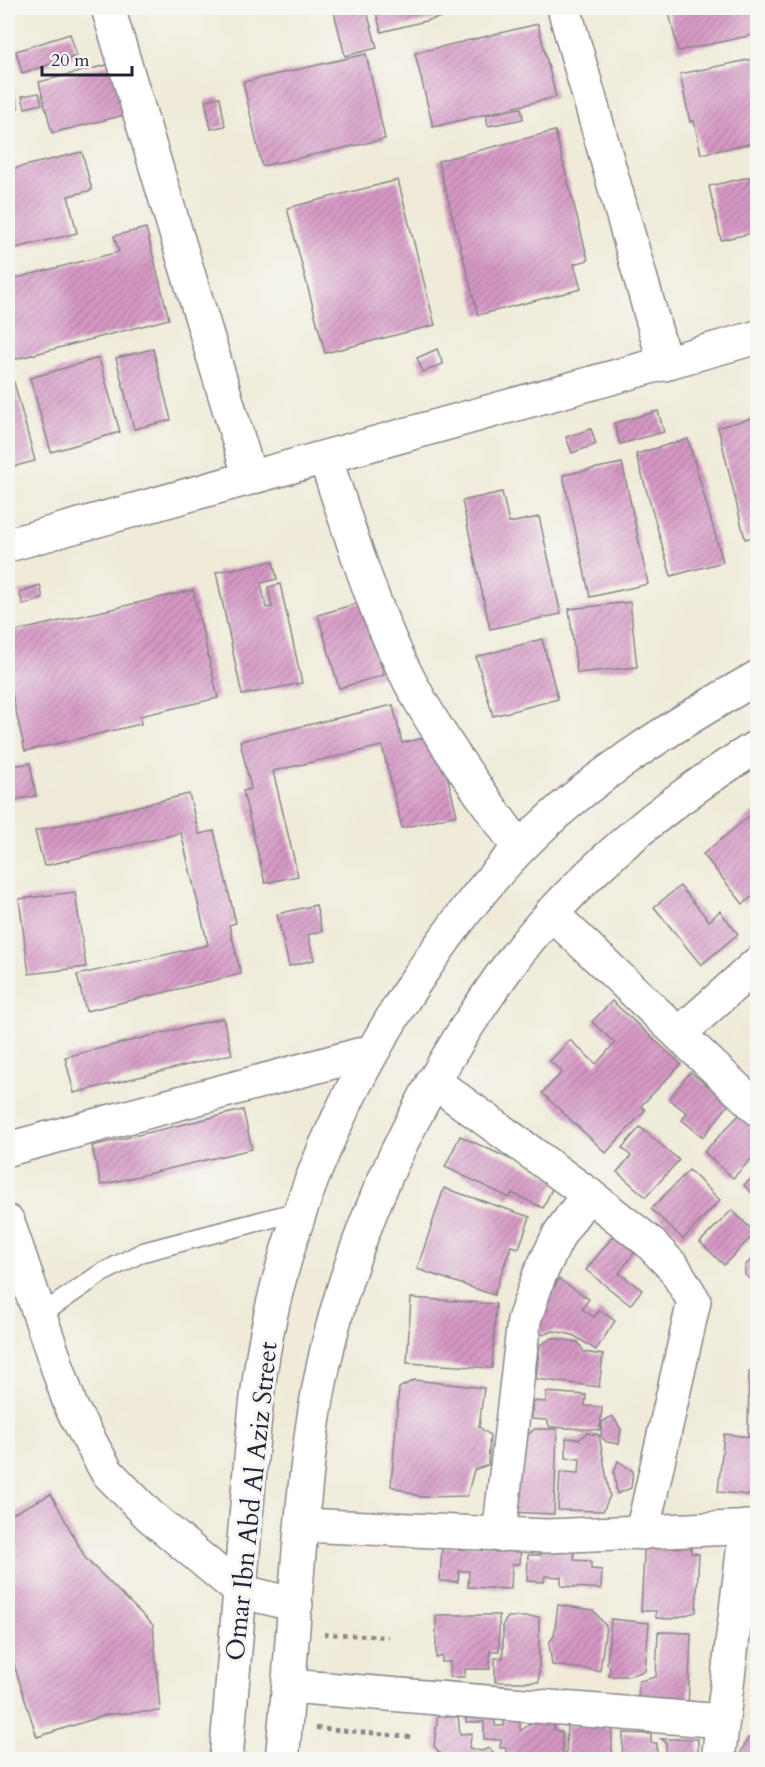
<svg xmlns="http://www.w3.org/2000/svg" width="765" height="1767" font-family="Cardo,serif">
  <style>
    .building { fill: url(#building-hatch) }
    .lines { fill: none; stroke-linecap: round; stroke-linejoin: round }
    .service-casing { stroke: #89868a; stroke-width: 21 }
    .minor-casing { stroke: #89868a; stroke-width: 36 }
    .tertiary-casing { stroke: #89868a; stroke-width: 36 }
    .path { stroke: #89868a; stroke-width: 4; stroke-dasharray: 4.5 4.5; stroke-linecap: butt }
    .service { stroke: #fff; stroke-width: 18 }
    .minor { stroke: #fff; stroke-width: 33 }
    .tertiary { stroke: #fff; stroke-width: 33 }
    .labels { text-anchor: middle; stroke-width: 6; stroke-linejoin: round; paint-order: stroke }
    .street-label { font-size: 26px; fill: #22223b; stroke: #f6f6f2 }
  </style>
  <defs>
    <pattern id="building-hatch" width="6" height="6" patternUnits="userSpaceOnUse" patternTransform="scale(1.5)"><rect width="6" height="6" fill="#d698c5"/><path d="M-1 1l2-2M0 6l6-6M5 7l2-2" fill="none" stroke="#ad7ca1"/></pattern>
  </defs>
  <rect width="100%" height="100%" fill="#f6f6f2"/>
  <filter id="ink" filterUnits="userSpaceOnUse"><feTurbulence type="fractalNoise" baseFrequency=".0167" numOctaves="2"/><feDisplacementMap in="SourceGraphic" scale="12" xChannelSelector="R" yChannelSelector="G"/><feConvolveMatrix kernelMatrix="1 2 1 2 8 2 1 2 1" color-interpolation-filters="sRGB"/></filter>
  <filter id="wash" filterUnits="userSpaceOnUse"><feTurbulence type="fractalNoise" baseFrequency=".008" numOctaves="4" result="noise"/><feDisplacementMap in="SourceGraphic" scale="24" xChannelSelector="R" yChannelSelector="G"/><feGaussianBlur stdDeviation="1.35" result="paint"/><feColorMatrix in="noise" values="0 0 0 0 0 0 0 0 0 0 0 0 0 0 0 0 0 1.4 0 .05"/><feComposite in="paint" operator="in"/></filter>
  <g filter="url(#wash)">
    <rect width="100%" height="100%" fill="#f0ebd9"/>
    <g id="blocks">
      <g class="building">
        <polygon points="333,8 366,8 377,48 345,56"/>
        <polygon points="375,8 478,8 381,32"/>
        <polygon points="668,8 758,8 758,34 678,51"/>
        <polygon points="538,24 556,97 433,127 415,53"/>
        <polygon points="70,34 77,56 22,73 16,51"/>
        <polygon points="366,54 385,139 262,166 243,82"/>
        <polygon points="758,58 758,142 701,154 694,121 690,122 680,74"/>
        <polygon points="111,64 125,115 52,133 39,82"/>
        <polygon points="8,68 18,108 8,110"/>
        <polygon points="39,93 42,104 25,108 22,96"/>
        <polygon points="220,97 225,126 211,129 205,100"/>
        <polygon points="521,108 523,119 488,126 486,115"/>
        <polygon points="555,131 588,260 574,264 581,289 478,315 438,161"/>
        <polygon points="82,152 92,190 68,196 77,233 8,250 8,170"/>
        <polygon points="758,175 758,232 721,240 709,186"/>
        <polygon points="398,180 435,325 325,353 287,208"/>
        <polygon points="146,228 169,319 16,359 8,326 8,280 119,252 114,236"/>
        <polygon points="153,349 171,420 134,429 116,358"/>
        <polygon points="437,349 443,364 423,372 417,358"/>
        <polygon points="99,358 120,432 51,452 30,378"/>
        <polygon points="14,382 35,461 8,468 8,384"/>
        <polygon points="658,411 664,432 620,444 614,423"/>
        <polygon points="758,417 758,536 745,539 718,427"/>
        <polygon points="591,429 596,444 572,453 566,437"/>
        <polygon points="688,439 723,562 671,576 636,454"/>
        <polygon points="622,463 648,584 590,597 563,475"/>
        <polygon points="502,492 509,523 539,517 561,614 490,629 462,501"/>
        <polygon points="273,561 277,579 261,583 266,608 272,607 268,587 280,584 302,683 242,695 216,572"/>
        <polygon points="40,585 43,599 23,605 19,592"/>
        <polygon points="193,590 218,698 140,716 141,724 25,751 8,677 8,633"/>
        <polygon points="362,602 384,675 339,688 318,615"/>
        <polygon points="630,602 637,667 577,673 569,609"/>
        <polygon points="542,639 558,699 493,716 476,657"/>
        <polygon points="393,705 402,743 437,735 457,815 402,828 382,746 273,771 298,876 265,883 243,791 251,789 240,741"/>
        <polygon points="30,763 36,796 13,800 8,767"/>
        <polygon points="189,794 199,834 214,831 236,923 229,925 241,974 86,1011 77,975 208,945 181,833 44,866 35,831"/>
        <polygon points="758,809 758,892 743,904 703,854"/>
        <polygon points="680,886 709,921 720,911 738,934 701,965 654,907"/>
        <polygon points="75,892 86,967 29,974 19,899"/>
        <polygon points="316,905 322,931 308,935 314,960 289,966 277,914"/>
        <polygon points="758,978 758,1005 745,987"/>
        <polygon points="612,1001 681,1064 641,1106 645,1110 606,1153 542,1093 562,1072 550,1061 570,1040 596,1064 615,1043 592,1022"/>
        <polygon points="223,1018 232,1054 74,1093 65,1057"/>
        <polygon points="690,1072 730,1103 703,1137 682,1120 687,1113 669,1099"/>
        <polygon points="243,1110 252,1149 101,1185 92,1146"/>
        <polygon points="741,1113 758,1128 758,1152 733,1178 704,1152"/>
        <polygon points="640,1127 679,1160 646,1197 617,1172 631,1156 622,1148"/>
        <polygon points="460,1136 556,1180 543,1208 512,1193 510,1198 445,1167"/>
        <polygon points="689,1170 720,1200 683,1239 651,1209"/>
        <polygon points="758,1173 758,1200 744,1185"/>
        <polygon points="444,1188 530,1217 519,1248 511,1246 494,1295 417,1269"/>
        <polygon points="732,1210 755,1233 724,1265 700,1242"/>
        <polygon points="617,1231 639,1247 619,1273 642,1290 630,1305 586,1270"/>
        <polygon points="758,1252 758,1286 745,1275 745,1266"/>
        <polygon points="559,1279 589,1299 582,1309 594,1317 599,1310 615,1321 596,1350 573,1335 554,1331 542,1335 536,1321 548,1309 546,1299"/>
        <polygon points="411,1298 496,1304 492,1368 407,1363"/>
        <polygon points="552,1338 578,1342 584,1352 603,1355 599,1387 536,1379 540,1345"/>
        <polygon points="749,1372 758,1372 758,1436 748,1436"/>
        <polygon points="414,1380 484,1388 479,1427 490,1435 488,1465 474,1470 467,1496 421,1497 391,1486 399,1388"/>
        <polygon points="546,1392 586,1395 585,1406 602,1407 600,1430 550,1427 547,1420 532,1419 533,1401 546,1402"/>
        <polygon points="612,1416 621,1429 619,1444 607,1442 601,1437 602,1422"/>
        <polygon points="535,1429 557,1429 554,1514 507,1512 526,1436"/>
        <polygon points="587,1433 599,1435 610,1496 603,1511 558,1510 560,1472 579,1473 580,1459 566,1458 566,1438 580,1439"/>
        <polygon points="724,1434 758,1438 758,1496 718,1492"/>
        <polygon points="618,1461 633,1471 631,1488 617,1494 614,1472"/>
        <polygon points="51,1494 86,1559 153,1625 160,1711 109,1714 37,1737 8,1646 8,1516"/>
        <polygon points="645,1535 691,1537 691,1553 699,1554 696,1612 672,1619 656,1618 656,1611 641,1611"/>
        <polygon points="542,1539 575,1541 574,1560 591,1561 591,1569 602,1570 601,1589 561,1586 561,1577 545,1576 544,1582 527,1581 528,1555 541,1555"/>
        <polygon points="521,1543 520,1564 512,1564 511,1589 468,1587 469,1571 459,1571 458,1582 440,1581 442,1547"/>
        <polygon points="558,1605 593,1610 606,1626 600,1671 552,1665 549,1643 554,1636"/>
        <polygon points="436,1615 499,1615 499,1651 490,1651 490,1669 465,1669 465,1677 450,1677 450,1662 442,1662 442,1656 436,1658"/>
        <polygon points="508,1617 539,1617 539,1682 495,1682 495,1658 503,1658 503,1624"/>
        <polygon points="611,1619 649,1623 645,1671 628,1676 609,1676 610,1666 607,1664"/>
        <polygon points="658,1632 691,1633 688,1708 638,1699 639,1681 656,1677"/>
        <polygon points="457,1706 460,1734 472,1733 469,1748 482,1751 489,1748 496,1755 491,1760 444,1758 434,1746 438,1713"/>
        <polygon points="466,1706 495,1715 495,1726 504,1726 504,1718 520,1719 520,1731 537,1719 553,1721 554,1729 562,1732 563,1760 506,1760 506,1748 500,1748 501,1740 484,1739 484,1722 466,1722"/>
        <polygon points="567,1725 612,1727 612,1760 566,1760"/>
        <polygon points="623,1733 651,1734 651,1743 657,1743 657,1760 622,1760"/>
        <polygon points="758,1737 758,1760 737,1760 748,1738"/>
        <polygon points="661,1739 698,1739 698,1760 666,1760 666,1742"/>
      </g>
    </g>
  </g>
  <g filter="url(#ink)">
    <use href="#blocks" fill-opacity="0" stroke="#89868a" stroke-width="1.5"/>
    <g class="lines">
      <g class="service-casing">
        <polyline id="service" points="39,1316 100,1274 143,1252 299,1211"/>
      </g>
      <g class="minor-casing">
        <g id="minor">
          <polyline points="108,8 250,478"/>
          <polyline points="564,8 665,364"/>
          <path d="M325,458C349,527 369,598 401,664C432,729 477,788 519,848"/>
          <polyline points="8,545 758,337"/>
          <polyline points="551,913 758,1109"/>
          <polyline points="679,1034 758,963"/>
          <polyline points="433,1081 588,1194 648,1241 674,1268 694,1301 642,1533"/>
          <polyline points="8,1149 370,1052"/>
          <polyline points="8,1222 71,1407 107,1472 150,1516 240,1591 296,1605"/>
          <polyline points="302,1525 547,1536 758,1527"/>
          <polyline points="499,1535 524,1320 539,1276 560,1233 588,1194"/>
          <polyline points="289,1686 722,1721"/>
          <polyline points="718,1760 746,1527"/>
        </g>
      </g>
      <g class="tertiary-casing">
        <g id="tertiary">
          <path d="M226,1760C233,1679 239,1598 246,1517C252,1449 256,1380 271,1313C298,1194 344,1093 409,991C442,941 477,892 519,849C586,779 674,725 758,677"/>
          <path d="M282,1760C293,1650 297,1539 312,1430C332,1287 387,1153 464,1031C491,990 518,949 552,913C612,848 682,792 758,746"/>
        </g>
      </g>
      <g class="path">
        <polyline points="324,1634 388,1637"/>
        <polyline points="316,1728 411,1737"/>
      </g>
      <use href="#service" class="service"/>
      <use href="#minor" class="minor"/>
      <use href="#tertiary" class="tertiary"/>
    </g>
  </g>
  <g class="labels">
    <g class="street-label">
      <text transform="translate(251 1501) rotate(-84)" y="9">Omar Ibn Abd Al Aziz Street</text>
    </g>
  </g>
  <rect width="765" height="1767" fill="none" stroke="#f6f6f2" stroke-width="30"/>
  <path d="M42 66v9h90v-9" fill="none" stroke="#22223b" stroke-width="3"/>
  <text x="51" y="66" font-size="18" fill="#22223b" stroke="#f6f6f2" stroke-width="4.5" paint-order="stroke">20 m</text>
</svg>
